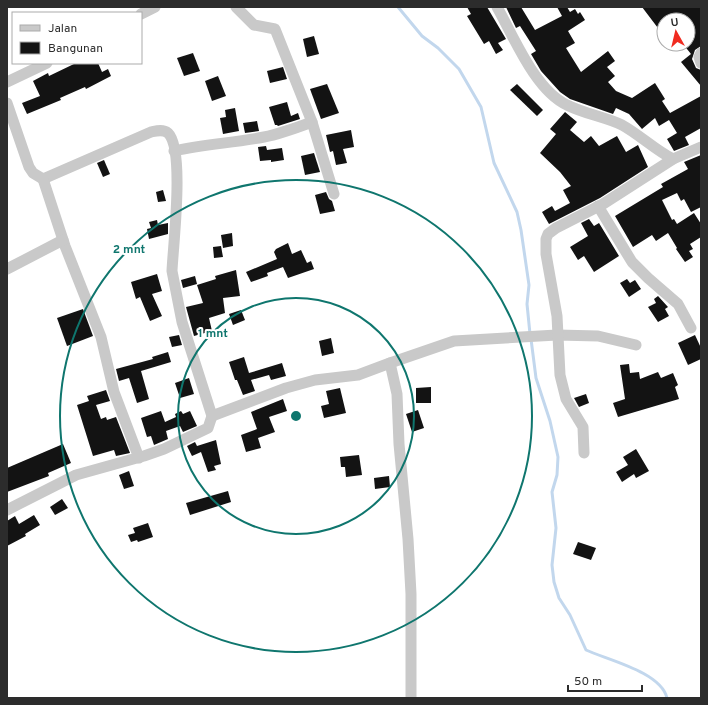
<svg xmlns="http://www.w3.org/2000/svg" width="708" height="705" font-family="Overpass,sans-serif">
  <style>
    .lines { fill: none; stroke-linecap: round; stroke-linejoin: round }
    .stream { stroke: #c2d7ed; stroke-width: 3 }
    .building { fill: #131313 }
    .minor { stroke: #c9c9c9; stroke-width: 11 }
    .ring { fill: none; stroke: #0f766e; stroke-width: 2 }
    .centre { fill: #0f766e; stroke: #fff; stroke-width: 2 }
    .ring-label { font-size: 12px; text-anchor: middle; font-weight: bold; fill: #0f766e; stroke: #fff; stroke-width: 4; stroke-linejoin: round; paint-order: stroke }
  </style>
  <rect width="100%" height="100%" fill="#fff"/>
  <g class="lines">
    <g class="stream">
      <polyline points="398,7 422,36 438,48 459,69 481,107 494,163 517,212 521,230 529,285 527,304 530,334"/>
      <path d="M531,339L536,378L550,421L558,457L557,475L552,492L556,528L552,565L554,582L559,598L570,615L586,650C608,660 661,672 667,698"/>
    </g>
  </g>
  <g class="building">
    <polygon points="467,7 487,7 506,39 498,43 503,50 496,54 489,41 484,44 467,16 471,14"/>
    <polygon points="506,7 521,7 535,30 562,16 557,7 567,7 570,12 575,9 578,14 580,12 585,20 568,31 575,43 566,48 581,72 608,51 615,61 607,67 615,76 608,82 616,91 632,98 655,83 665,99 662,101 670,113 701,96 701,128 685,137 689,145 674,151 667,139 677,133 669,120 659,126 655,118 642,129 629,114 616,108 613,114 570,99 560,92 541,71 531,54 536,51 520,26 516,28"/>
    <polygon points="642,7 701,7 701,46 695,50 692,59 696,68 701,70 701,86 681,62 691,54 683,44 688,44 688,20 664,19 664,36"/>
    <polygon points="314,36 319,54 307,57 303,39"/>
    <polygon points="193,53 200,71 184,76 177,58"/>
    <polygon points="76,63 98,63 102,72 108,69 111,76 86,89 85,87 60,98 61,100 27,114 22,103 40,96 33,81 48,73 49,76"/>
    <polygon points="283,67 287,79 270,83 267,71"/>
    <polygon points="218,76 226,96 212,101 205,81"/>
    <polygon points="327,84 339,113 321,119 310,89"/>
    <polygon points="517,84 543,110 537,116 510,90"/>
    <polygon points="287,102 291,116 298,113 300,119 278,126 277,125 275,125 269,107"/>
    <polygon points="235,108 239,131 223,134 220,118 226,117 225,110"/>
    <polygon points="565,112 577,122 570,130 584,142 591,136 599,146 617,136 626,152 638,145 648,167 600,198 549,224 542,212 552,206 555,211 570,203 563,190 571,186 560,172 540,153 556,134 550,129"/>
    <polygon points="257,121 259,131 245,133 243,123"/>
    <polygon points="351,130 354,147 343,149 347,163 336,165 333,151 330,152 326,135"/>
    <polygon points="266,146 267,150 282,148 284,160 271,162 271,160 260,161 258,147"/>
    <polygon points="314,153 320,172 305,175 301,156"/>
    <polygon points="701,155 701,207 691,212 684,199 681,201 677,193 662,200 672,220 674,219 677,224 694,213 701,224 701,237 690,244 693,249 689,251 693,257 685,262 676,249 677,248 668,233 656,241 652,235 633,247 615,216 663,187 661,184 688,169 684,162"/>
    <polygon points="104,160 110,174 103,177 97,163"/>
    <polygon points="163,190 166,201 158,202 156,192"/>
    <polygon points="326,192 329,199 332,201 335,211 320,214 315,195"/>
    <polygon points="589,219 594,226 599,223 619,256 594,272 584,256 578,260 570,247 588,236 581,223"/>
    <polygon points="157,220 158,225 168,223 168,234 149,239 147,229 151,228 149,222"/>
    <polygon points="232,233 233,246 223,248 221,235"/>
    <polygon points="288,243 292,254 301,250 307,263 311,261 314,269 288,278 283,267 267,273 268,276 251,282 246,272 277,259 274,252 276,249"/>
    <polygon points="221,246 223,257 214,258 213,247"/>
    <polygon points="236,270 240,296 223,298 225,313 209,318 212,331 194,336 186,307 203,303 197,285 216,279 215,276"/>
    <polygon points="157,274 162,291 152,294 162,316 150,321 140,297 136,299 131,282"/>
    <polygon points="195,276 197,284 183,288 181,280"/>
    <polygon points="627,279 630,283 635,280 641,289 629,297 620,283"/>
    <polygon points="658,296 668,307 665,309 669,316 658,322 648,307 656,303 654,299"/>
    <polygon points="83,309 93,336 67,346 57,318"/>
    <polygon points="241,310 245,320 233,325 229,314"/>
    <polygon points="179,335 182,345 172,347 169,337"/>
    <polygon points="695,335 701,348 701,359 688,365 678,343"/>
    <polygon points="331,338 334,353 322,356 319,341"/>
    <polygon points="168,352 171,362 141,371 149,399 137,403 129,378 119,381 116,369 153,359 152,357"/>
    <polygon points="244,357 249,373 282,363 286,376 271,380 269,375 251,380 255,391 243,395 237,380 235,380 229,362"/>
    <polygon points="629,364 630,373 639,372 640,379 658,372 661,378 673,373 678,385 675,387 679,399 618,417 613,403 625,399 620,365"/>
    <polygon points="189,378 194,394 180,398 175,383"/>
    <polygon points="431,387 431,403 416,403 416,388"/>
    <polygon points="340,388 346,413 324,418 321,406 329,404 326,391"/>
    <polygon points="106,390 110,401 96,405 101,419 106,417 107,420 116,417 130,453 116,456 114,450 93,456 77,405 89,401 87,396"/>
    <polygon points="586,394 589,403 579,407 574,398"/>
    <polygon points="283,399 287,411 269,417 275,432 258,438 261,448 246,452 241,435 257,429 251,412"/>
    <polygon points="418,410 424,428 412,432 406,414"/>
    <polygon points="161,411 165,422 176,417 175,414 181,411 183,414 190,411 197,426 183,432 180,426 166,431 168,439 154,445 151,436 147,437 141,418"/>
    <polygon points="216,440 221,464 214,466 216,470 208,472 201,452 192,456 187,446 195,442 197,446"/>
    <polygon points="63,444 71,463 48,473 49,476 7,492 7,468"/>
    <polygon points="636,449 649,471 636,478 634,474 622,482 616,472 628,465 623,457"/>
    <polygon points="359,455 362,475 346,477 345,467 341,467 340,457"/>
    <polygon points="129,471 134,486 124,489 119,475"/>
    <polygon points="389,476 390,487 375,489 374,478"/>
    <polygon points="228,491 231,502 190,515 186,503"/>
    <polygon points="62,499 68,508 55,515 50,507"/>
    <polygon points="34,515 40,525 25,534 26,536 7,546 7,521 15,516 19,524"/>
    <polygon points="148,523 153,537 138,542 137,540 131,542 128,535 135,533 133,528"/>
    <polygon points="578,542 596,548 591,560 573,554"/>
  </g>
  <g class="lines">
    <g class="minor">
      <polyline points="236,7 254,25 275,29 312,122 334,194"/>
      <path d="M497,7C514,37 535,90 567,105C585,114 605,117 622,125C640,135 655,150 673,159L701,147"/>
      <polyline points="141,14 155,7"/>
      <polyline points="701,53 699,57 701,63"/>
      <polyline points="7,82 47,63"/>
      <path d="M7,103L29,167L33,173L43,179L151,132C156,131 163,129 168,133C185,149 173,246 172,271L182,322L212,416L208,428L164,449L144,456L76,475L7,510"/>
      <path d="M174,151C204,144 234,143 264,137C280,134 296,128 312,122"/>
      <polyline points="43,179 65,246 101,337 114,392 139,458"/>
      <polyline points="598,206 632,262 648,278 678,304 691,328"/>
      <polyline points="7,269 63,240"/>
      <polyline points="390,363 454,341 557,335 598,336 636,345"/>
      <polyline points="212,416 286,388 315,380 358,375 390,363 397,394 399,444 408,539 411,594 411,698"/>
      <polyline points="584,453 583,427 566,399 560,375 557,316 546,254 546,239 548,234 556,228 603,204 673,159"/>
    </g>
  </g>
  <g class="ring">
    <circle cx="296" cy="416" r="118"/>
    <circle cx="296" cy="416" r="236"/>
  </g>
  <circle cx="296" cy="416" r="6" class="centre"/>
  <g class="ring-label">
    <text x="129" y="253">2 mnt</text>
    <text x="213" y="337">1 mnt</text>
  </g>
  <rect width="708" height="705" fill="none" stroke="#2c2c2c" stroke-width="16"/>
  <rect x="12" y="12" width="130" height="52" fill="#ffffff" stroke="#ababab"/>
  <rect x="20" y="25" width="20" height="6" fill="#c9c9c9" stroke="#ababab"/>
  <text x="48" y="32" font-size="12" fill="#2c2c2c">Jalan</text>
  <rect x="20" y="42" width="20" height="12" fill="#131313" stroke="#ababab"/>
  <text x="48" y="52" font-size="12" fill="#2c2c2c">Bangunan</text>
  <g transform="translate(676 32) rotate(352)"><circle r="19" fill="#ffffff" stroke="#ababab"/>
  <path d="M0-3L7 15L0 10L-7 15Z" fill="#f02b20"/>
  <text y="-6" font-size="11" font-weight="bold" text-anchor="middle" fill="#2c2c2c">U</text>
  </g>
  <path d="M568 685v6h74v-6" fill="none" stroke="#2c2c2c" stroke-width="2"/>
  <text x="574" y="685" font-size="12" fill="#2c2c2c" stroke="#ffffff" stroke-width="3" paint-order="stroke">50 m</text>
</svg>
